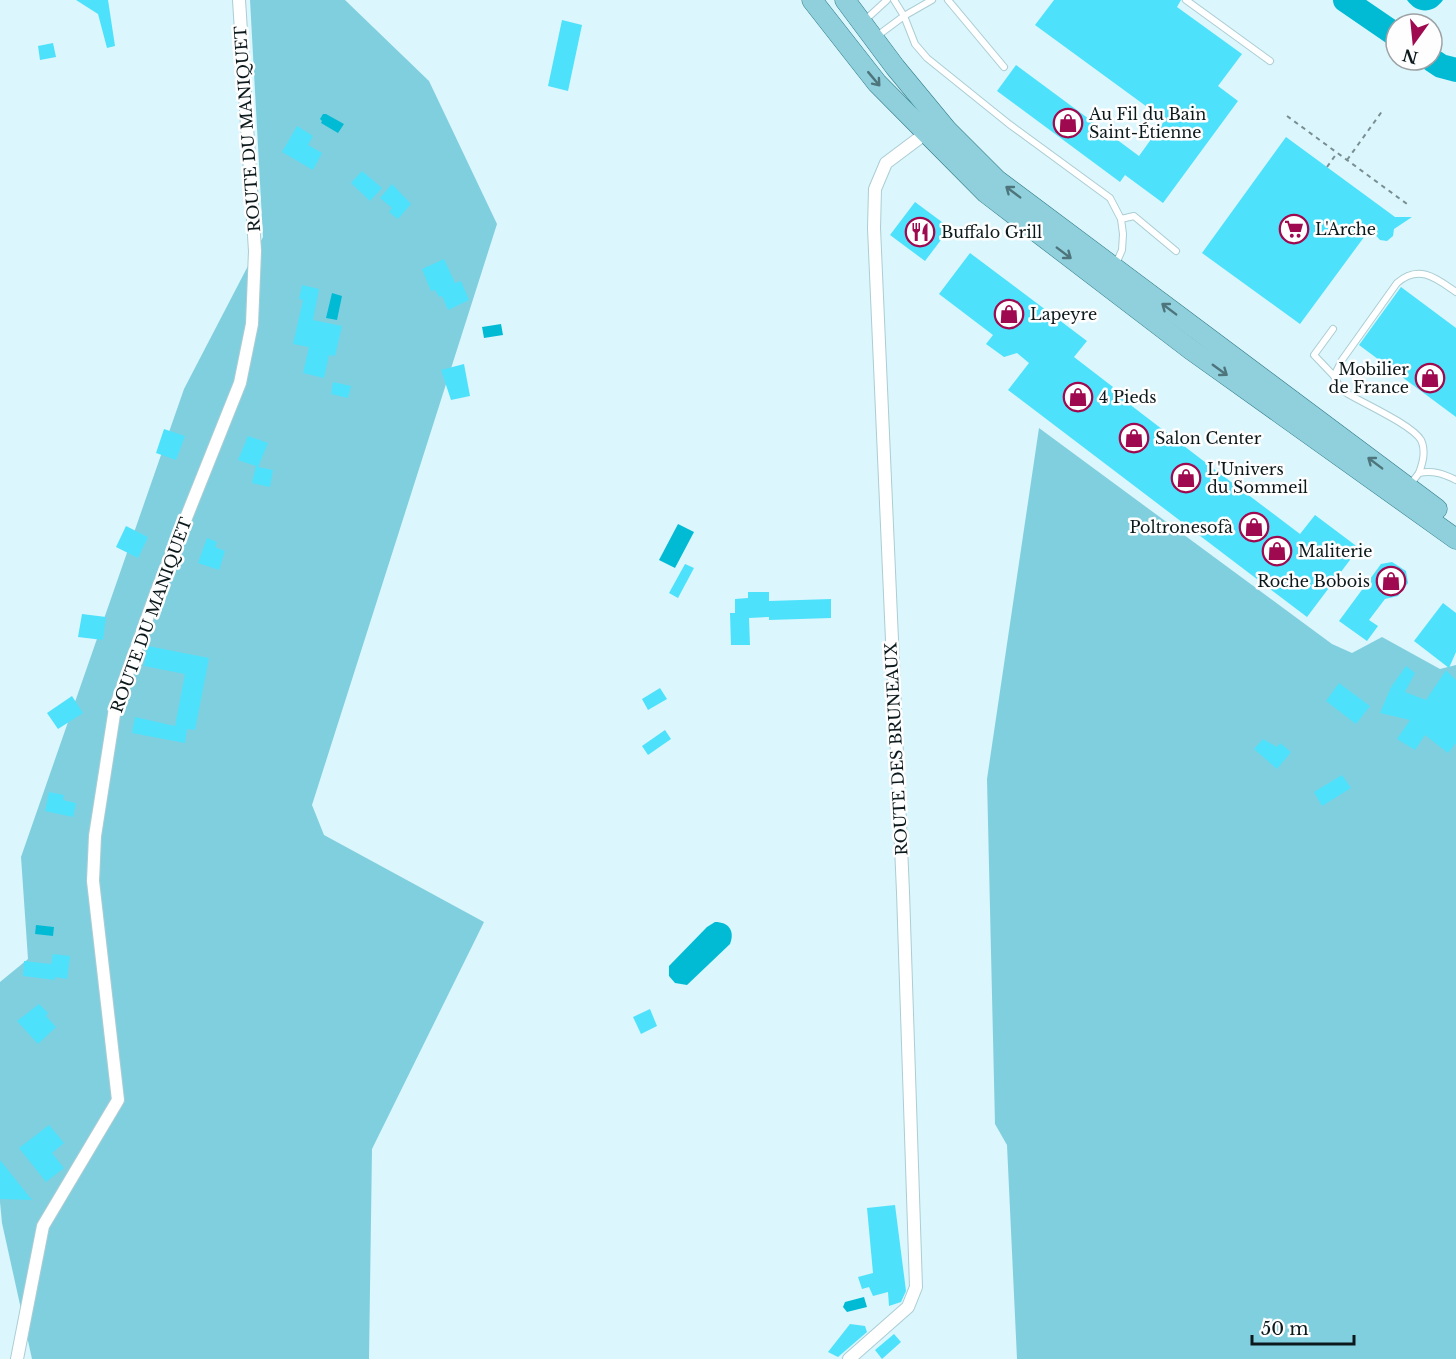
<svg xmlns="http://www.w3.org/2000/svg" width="1456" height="1359" font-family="'Libre Baskerville',serif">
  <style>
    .green { fill: #80cfdf }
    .water { fill: #01bbd5 }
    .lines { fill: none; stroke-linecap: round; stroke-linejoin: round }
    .river { stroke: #01bbd5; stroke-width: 24 }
    .building { fill: #4ee1fb }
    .lane-casing { stroke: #abcdd4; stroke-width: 8 }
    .street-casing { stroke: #abcdd4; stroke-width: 14 }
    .primary-casing { stroke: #317b89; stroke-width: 21 }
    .path { stroke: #798e92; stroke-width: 2; stroke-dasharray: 4.5 4.5; stroke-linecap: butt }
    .lane { stroke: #fff; stroke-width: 6 }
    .street { stroke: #fff; stroke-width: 12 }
    .primary { stroke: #8fd0dc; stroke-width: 20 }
    .oneway { stroke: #4e747c }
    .labels { text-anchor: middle; stroke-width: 5; stroke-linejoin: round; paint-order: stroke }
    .poi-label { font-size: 16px; fill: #0c191c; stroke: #fefefe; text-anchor: start }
    .street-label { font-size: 16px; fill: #0c191c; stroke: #fefefe }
  </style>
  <rect width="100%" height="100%" fill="#dbf6fc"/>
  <g class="green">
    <polygon points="250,0 345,0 429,81 497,224 312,805 324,835 484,922 372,1149 369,1359 32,1359 2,1223 0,1202 0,982 28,959 21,857 184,389 263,237"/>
    <polygon points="1039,428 1332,644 1352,653 1382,637 1440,669 1456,665 1456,1359 1017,1359 1007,1145 995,1124 987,779"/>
  </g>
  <g class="water">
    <path d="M1407,0H1443C1433,14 1417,14 1407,0Z"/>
    <polygon points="323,114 326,114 344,124 338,133 321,123 322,121 320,119"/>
    <polygon points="332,293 342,296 337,320 326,318"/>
    <polygon points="501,324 503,335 484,338 482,327"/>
    <polygon points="678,524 694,532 675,568 659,560"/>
    <path d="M715,922C729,922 735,931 730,944L687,985L675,983L669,976V966L707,927Z"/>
    <polygon points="36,925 54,927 53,936 35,934"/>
    <polygon points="864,1297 867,1307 847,1312 843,1307 845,1302"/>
  </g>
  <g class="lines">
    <g class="river">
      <polyline points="1345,0 1396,35"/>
      <polyline points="1432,60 1441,66 1456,70"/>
    </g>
  </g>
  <g class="building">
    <polygon points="76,0 108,0 115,46 107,48 98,14"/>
    <polygon points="1054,0 1181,0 1177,7 1242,54 1218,86 1238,101 1163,203 1125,175 1120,182 997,91 1016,65 1139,156 1165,120 1035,25"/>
    <polygon points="562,20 582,25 568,91 548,86"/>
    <polygon points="53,43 56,57 40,60 38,46"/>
    <polygon points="297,126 313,136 308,145 322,153 313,170 282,152"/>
    <polygon points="1286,137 1395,217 1412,217 1394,229 1393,236 1387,241 1380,240 1370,229 1300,324 1202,253"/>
    <polygon points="362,171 382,188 370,201 351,183"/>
    <polygon points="392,184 411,204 398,219 389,212 392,208 380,198"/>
    <polygon points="915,202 950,228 925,261 890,235"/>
    <polygon points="970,253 1087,341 1074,357 1113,387 1111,390 1214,469 1300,534 1315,515 1359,548 1307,617 1008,390 1029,363 1017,353 1004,357 986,344 993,335 939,294"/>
    <polygon points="444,259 455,283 461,281 469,300 448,310 442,296 439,297 435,290 431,291 422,269"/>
    <polygon points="302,285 319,289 313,320 342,326 335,356 329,355 324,378 303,373 309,347 293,344 303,300 299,299"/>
    <polygon points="1401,287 1456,328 1456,417 1359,345"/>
    <polygon points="464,364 470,396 451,400 441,370"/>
    <polygon points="333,382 351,386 348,398 331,394"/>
    <polygon points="164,429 185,436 176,460 156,453"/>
    <polygon points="248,436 268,443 258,467 273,470 270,487 252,483 256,466 238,460"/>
    <polygon points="126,526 148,537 138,558 116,547"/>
    <polygon points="207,538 217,542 215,547 225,551 219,570 198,563"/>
    <polygon points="1392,562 1406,571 1408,583 1398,596 1385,599 1369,620 1378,626 1367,641 1339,621 1381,564"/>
    <polygon points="685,564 694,568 678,598 669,593"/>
    <polygon points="748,592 769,592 769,601 831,599 831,618 769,620 769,617 749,618 750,645 731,645 730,613 735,613 735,599 748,598"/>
    <polygon points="1443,603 1456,613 1456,652 1449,668 1414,641"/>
    <polygon points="82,614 106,617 103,640 78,637"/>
    <polygon points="148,646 209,658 195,730 187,729 185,743 132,733 135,717 175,726 185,674 144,666"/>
    <polygon points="1406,666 1415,673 1405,692 1426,700 1446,670 1456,680 1456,743 1448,753 1425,735 1415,750 1397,739 1410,720 1380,713 1391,687"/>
    <polygon points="1339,683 1370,706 1356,724 1326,701"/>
    <polygon points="660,688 667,699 648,710 642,699"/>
    <polygon points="72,696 83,713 58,729 47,713"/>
    <polygon points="665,730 671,739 648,755 642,746"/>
    <polygon points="1263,739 1277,747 1280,743 1291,752 1277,769 1254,749"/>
    <polygon points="1342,775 1351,788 1322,806 1314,792"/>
    <polygon points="49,792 64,795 63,800 76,803 73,817 45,811"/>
    <polygon points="53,954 70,956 67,979 55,977 55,980 23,976 24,961 51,964"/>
    <polygon points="39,1004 48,1013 46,1016 56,1027 38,1044 17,1021"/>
    <polygon points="650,1009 657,1026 641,1034 633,1017"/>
    <polygon points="49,1125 64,1143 52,1153 64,1168 46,1182 19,1148"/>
    <polygon points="0,1160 32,1200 0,1199"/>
    <polygon points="895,1205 906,1291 901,1302 889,1306 888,1292 873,1296 869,1287 862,1289 858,1277 873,1273 867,1208"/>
    <polygon points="850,1324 865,1326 867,1332 838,1357 828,1352"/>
    <polygon points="894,1334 901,1342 882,1359 875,1350"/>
  </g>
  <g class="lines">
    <g class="lane-casing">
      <g id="lane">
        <polyline points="894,0 904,16 915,44 927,58 1009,124 1110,198 1121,219 1123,234 1122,250 1115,266"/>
        <polyline points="948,0 1004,67"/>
        <polyline points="1186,0 1270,61"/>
        <polyline points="863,22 887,0"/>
        <polyline points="877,36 904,16 932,0"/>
        <polyline points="1121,219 1134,216 1176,251"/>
        <path d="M1333,329L1314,355L1334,376L1340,388L1348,394C1365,404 1412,425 1421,440C1426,451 1423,462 1419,473"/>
        <path d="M1334,376L1342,360L1397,283C1419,264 1436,278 1456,292"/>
        <path d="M1409,486L1419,473C1433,470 1444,474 1456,480"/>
      </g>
    </g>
    <g class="street-casing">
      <g id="street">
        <polyline points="17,1359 43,1226 118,1100 93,881 95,836 115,708 156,593 240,383 252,324 255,251 239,0"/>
        <polyline points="849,1359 908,1307 916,1287 903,892 874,228 875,189 886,163 926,133 931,132"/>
      </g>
    </g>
    <g class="primary-casing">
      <g id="primary">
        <polyline points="812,0 877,83 986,193 1190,349 1456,539"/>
        <polyline points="845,0 895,67 947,130 997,180 1437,509"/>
      </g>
    </g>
    <g class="path">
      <polyline points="1287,116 1407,204"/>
      <polyline points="1347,160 1383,110"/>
      <polyline points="1327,167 1337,153"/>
    </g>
    <use href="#lane" class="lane"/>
    <use href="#street" class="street"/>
    <use href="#primary" class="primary"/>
  </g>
  <defs><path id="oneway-shaft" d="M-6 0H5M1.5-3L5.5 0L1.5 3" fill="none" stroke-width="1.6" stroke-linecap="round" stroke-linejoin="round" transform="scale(1.5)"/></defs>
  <g class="oneway">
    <use href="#oneway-shaft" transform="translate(874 79) rotate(50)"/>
    <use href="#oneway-shaft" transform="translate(1013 192) rotate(-143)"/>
    <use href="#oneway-shaft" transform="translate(1064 253) rotate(37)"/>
    <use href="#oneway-shaft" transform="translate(1169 309) rotate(-143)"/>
    <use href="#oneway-shaft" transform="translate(1220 370) rotate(36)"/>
    <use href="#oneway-shaft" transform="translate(1375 463) rotate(-143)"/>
  </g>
  <defs>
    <g id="shop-ring" transform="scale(1.5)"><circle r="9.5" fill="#fefefe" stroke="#9f094f" stroke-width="1.5"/><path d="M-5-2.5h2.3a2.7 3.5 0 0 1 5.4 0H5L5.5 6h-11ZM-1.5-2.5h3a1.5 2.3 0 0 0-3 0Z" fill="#9f094f"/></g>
    <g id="supermarket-ring" transform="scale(1.5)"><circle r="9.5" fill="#fefefe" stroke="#9f094f" stroke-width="1.5"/><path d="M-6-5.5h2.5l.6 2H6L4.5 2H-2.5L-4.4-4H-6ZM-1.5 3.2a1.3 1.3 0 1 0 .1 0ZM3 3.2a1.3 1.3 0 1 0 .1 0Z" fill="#9f094f"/></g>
    <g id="restaurant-ring" transform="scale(1.5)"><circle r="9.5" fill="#fefefe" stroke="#9f094f" stroke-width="1.5"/><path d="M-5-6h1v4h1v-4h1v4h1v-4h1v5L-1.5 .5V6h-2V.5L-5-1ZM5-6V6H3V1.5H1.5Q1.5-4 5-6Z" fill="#9f094f"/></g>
  </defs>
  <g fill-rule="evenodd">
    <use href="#shop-ring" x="1068" y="123"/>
    <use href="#supermarket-ring" x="1294" y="229"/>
    <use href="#restaurant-ring" x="920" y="232"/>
    <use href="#shop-ring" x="1009" y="314"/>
    <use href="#shop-ring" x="1430" y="378"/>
    <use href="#shop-ring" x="1078" y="397"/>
    <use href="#shop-ring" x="1134" y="438"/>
    <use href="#shop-ring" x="1186" y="478"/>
    <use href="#shop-ring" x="1254" y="527"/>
    <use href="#shop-ring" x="1277" y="551"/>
    <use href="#shop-ring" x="1391" y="581"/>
  </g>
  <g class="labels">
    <g class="poi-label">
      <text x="1089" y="120">Au Fil du Bain<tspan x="1089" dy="18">Saint-Étienne</tspan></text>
      <text x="1315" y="235">L'Arche</text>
      <text x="941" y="238">Buffalo Grill</text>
      <text x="1030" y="320">Lapeyre</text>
      <text x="1409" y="375" text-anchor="end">Mobilier<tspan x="1409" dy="18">de France</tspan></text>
      <text x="1099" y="403">4 Pieds</text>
      <text x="1155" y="444">Salon Center</text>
      <text x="1207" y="475">L'Univers<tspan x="1207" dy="18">du Sommeil</tspan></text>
      <text x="1233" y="533" text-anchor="end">Poltronesofà</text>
      <text x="1298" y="557">Maliterie</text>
      <text x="1370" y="587" text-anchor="end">Roche Bobois</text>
    </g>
    <g class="street-label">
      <text transform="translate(247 129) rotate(-94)" y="6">ROUTE DU MANIQUET</text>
      <text transform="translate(151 615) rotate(-70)" y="6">ROUTE DU MANIQUET</text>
      <text transform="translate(896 749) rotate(-93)" y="6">ROUTE DES BRUNEAUX</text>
    </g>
  </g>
  <g transform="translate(1414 42) rotate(195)"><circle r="28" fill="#fefefe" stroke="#9da2a4" stroke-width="1.5"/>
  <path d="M0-4.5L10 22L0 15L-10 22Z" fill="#9f094f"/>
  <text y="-9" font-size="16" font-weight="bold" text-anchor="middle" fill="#0c191c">N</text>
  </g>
  <path d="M1252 1335v9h102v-9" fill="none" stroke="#0c191c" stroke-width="3"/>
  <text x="1261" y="1335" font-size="18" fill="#0c191c" stroke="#fefefe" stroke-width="4.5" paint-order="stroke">50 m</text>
</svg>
